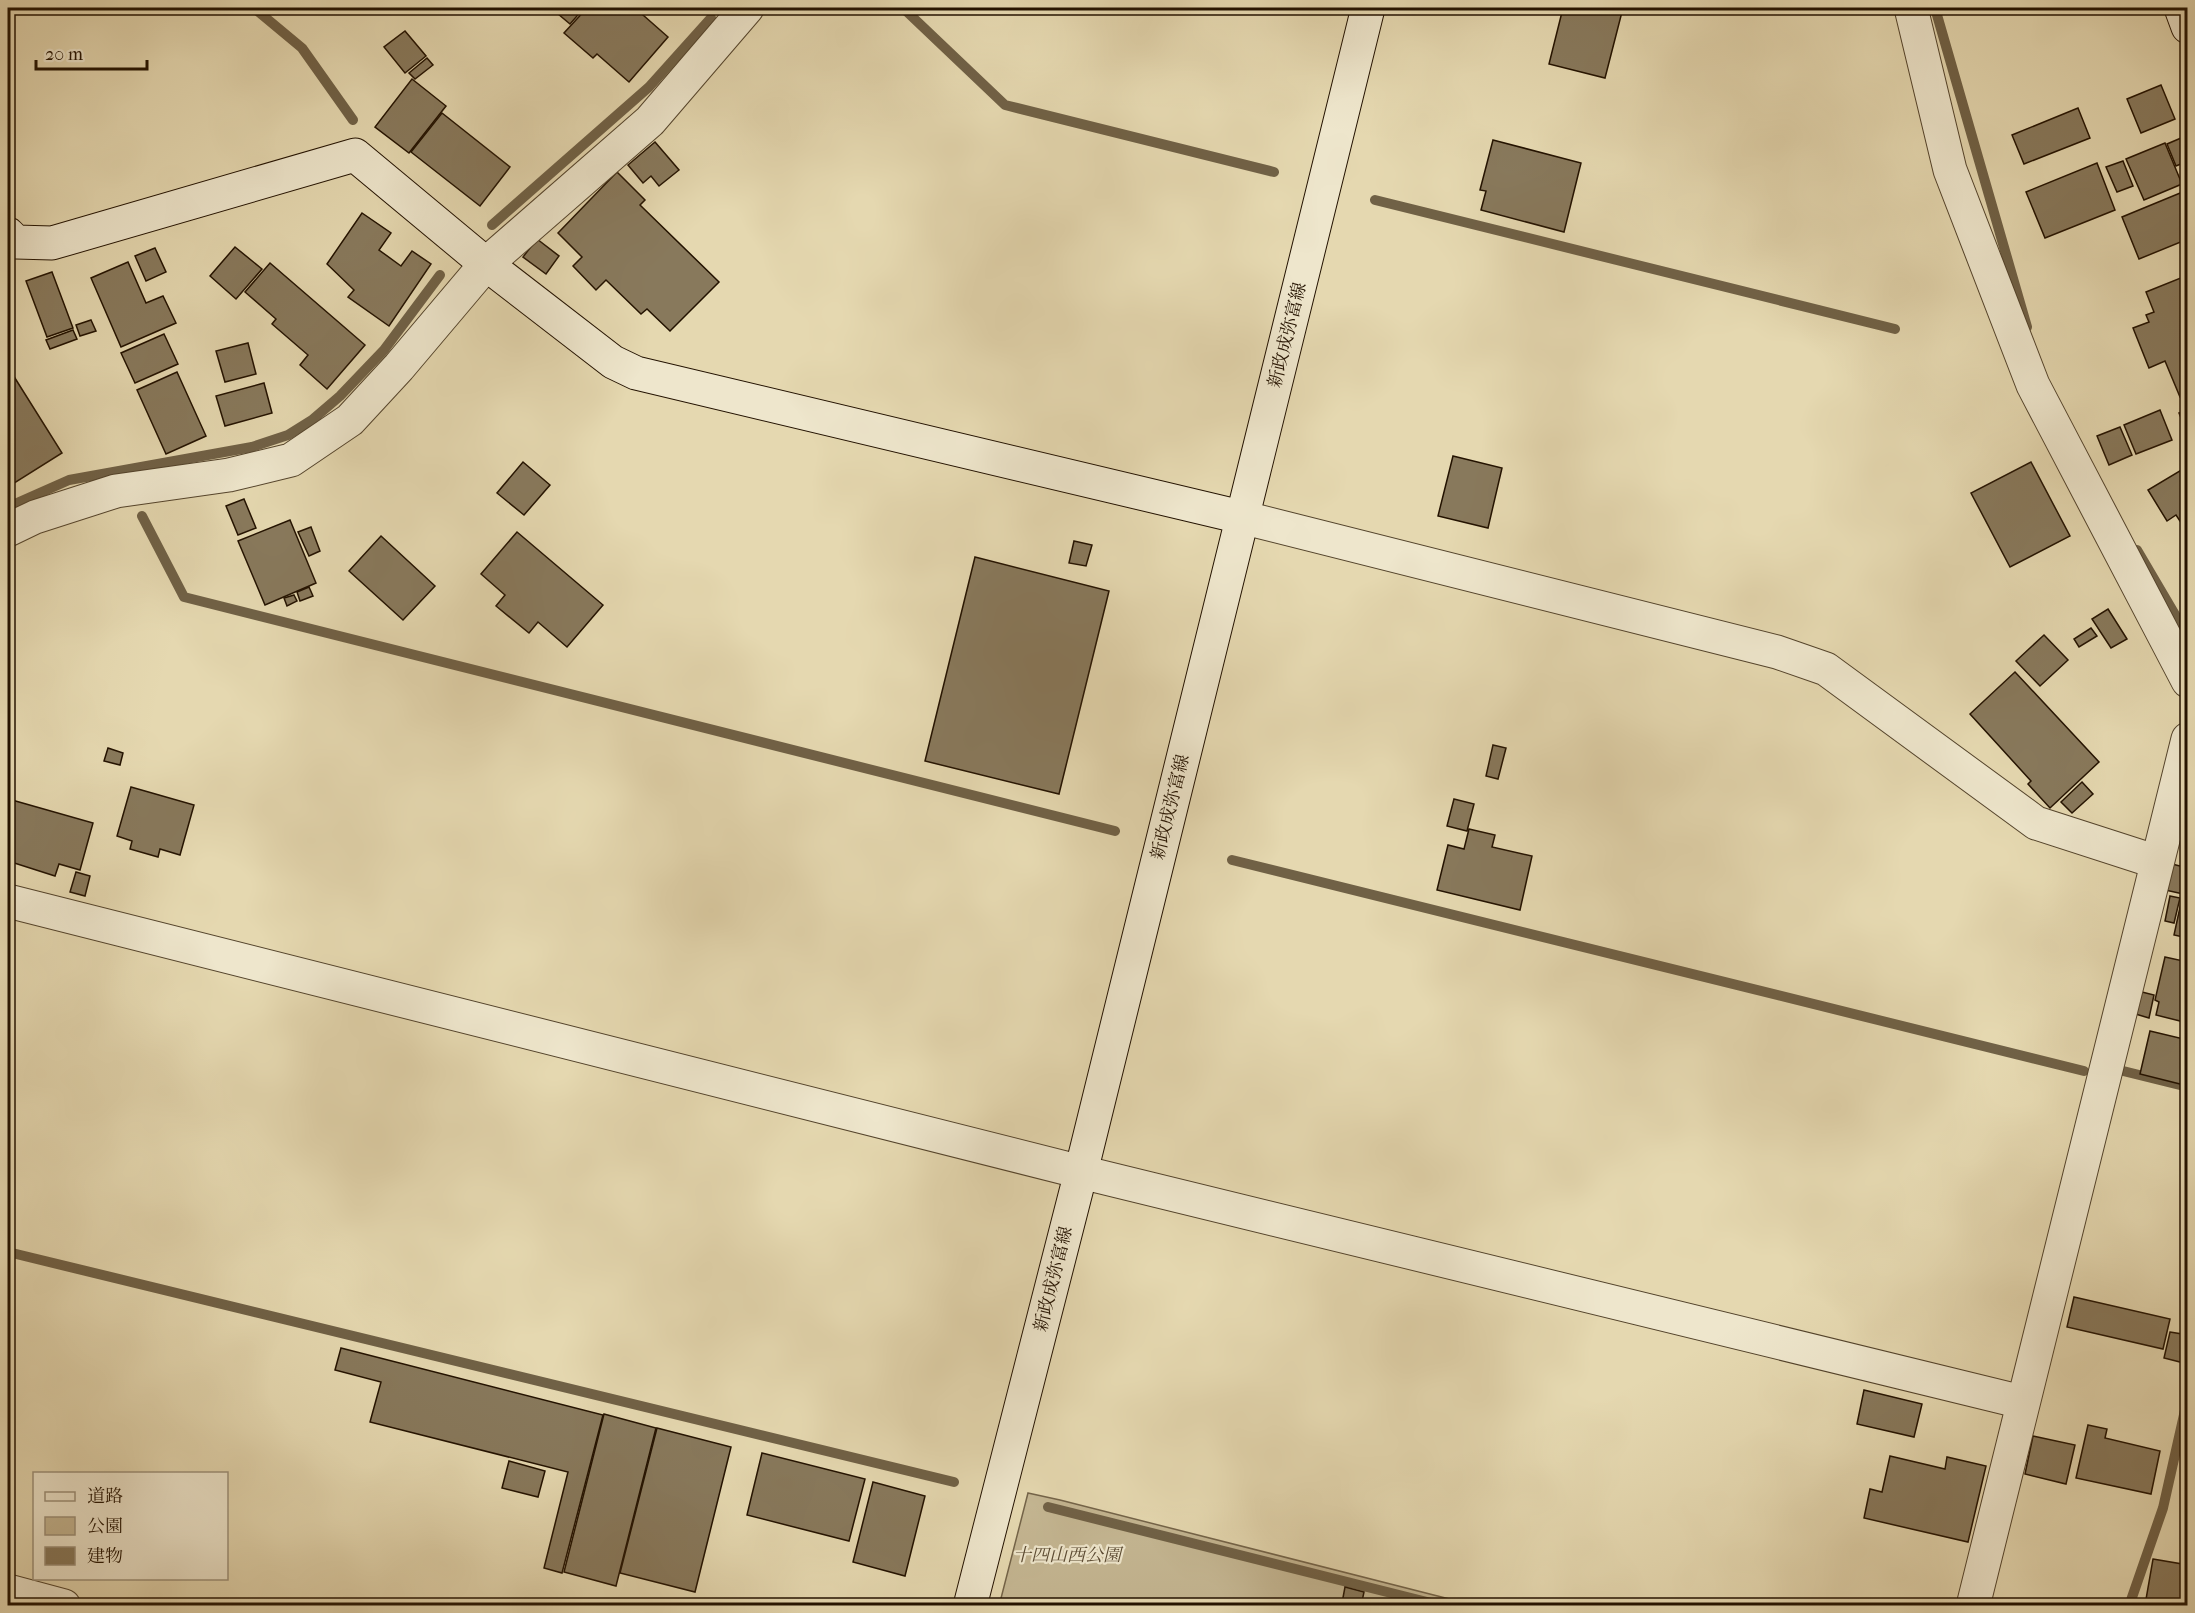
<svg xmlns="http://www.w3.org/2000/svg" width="2195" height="1613" font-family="'IM FELL French Canon','Noto Serif JP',serif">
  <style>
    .green { fill: #c4b692; stroke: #746449; stroke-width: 1.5 }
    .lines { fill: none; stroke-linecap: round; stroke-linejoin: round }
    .stream { stroke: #706146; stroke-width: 10 }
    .building { fill: #88795c; stroke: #231200; stroke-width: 1.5 }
    .street-casing { stroke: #54442c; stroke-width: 35 }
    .secondary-casing { stroke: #231200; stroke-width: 35 }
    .street { stroke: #eee6cc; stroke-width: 33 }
    .secondary { stroke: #eee6cc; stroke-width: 33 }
    .labels { text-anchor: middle; stroke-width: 4.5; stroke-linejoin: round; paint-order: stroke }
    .street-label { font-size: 18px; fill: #231200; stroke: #eee6cc }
    .park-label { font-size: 18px; font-style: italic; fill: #5b4b33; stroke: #eee6cc }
  </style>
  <rect width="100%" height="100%" fill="#e5d8b0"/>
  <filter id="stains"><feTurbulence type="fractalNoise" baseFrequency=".00333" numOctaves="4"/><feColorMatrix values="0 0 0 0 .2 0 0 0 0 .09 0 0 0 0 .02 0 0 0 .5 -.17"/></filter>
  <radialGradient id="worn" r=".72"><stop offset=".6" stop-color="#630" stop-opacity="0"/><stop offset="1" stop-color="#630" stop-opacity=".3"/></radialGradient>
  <polygon class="green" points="1028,1493 1060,1500 1473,1605 999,1606"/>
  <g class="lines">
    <g class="stream">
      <polyline points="254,8 302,48 353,120"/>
      <polyline points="903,8 1005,105 1274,172"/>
      <polyline points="1935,8 2027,327"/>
      <polyline points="1375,200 1895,329"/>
      <polyline points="492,225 649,87 711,18"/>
      <polyline points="8,507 69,480 252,447 288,435 312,420 340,396 384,350 440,275"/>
      <polyline points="142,516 184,597 1115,831"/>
      <polyline points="2137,550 2187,635"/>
      <polyline points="1232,860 2084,1071"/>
      <polyline points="2115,1069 2188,1087"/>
      <polyline points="8,1252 954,1482"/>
      <polyline points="1048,1507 1443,1606"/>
      <polyline points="2129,1606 2163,1508 2188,1397"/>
    </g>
  </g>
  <g class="building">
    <polygon points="551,8 584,8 570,24"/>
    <polygon points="587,8 635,8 668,37 629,82 597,54 593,58 564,33"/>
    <polygon points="1563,8 1623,8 1605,78 1549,64"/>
    <polygon points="405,31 426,56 405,73 384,47"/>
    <polygon points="427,58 433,65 415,79 409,73"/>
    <polygon points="412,79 446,106 409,153 375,127"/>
    <polygon points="2161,85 2175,119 2141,133 2127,99"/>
    <polygon points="2078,108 2090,138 2024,164 2012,135"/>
    <polygon points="442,113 510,167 480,206 411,152"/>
    <polygon points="2181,138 2188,152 2188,161 2176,166 2167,144"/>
    <polygon points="1493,140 1581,163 1564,232 1481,210 1486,191 1480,190"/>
    <polygon points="655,142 679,170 659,186 651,176 643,183 628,165"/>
    <polygon points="2165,143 2182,184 2144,200 2126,159"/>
    <polygon points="2123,161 2133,186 2117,192 2106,167"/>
    <polygon points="2097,163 2115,210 2045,238 2026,192"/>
    <polygon points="617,172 645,200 640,205 719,282 670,331 647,309 641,314 606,280 596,290 573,266 582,257 558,233"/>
    <polygon points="2185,191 2188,198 2188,239 2139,259 2122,217"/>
    <polygon points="362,213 391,233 379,250 401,266 412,251 431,264 389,326 348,297 354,290 327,264"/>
    <polygon points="537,239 559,256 546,274 523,257"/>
    <polygon points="235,247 262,269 236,299 210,276"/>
    <polygon points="155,248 166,272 146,281 135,256"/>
    <polygon points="128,262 146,303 163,296 176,323 121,347 91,278"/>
    <polygon points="270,263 365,345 327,389 300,365 308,355 272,324 276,319 245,292"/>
    <polygon points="52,272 73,328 47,337 26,281"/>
    <polygon points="2188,275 2188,393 2180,397 2165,361 2149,368 2133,328 2149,322 2146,315 2154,312 2146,292"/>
    <polygon points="91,320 96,331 80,336 76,325"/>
    <polygon points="73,330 77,339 50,349 46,340"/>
    <polygon points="164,334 178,364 135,383 121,353"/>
    <polygon points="248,343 256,374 225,382 216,351"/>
    <polygon points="8,367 62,453 8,487"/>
    <polygon points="177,372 206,436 166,454 137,390"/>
    <polygon points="264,383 272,413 225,426 216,396"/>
    <polygon points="2160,410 2172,440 2136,454 2124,425"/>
    <polygon points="2188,410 2188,427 2185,428 2179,413"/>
    <polygon points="2120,427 2132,455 2109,465 2097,436"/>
    <polygon points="1453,456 1502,468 1488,528 1438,516"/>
    <polygon points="523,462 550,485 524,515 497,493"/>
    <polygon points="2031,462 2070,536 2010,567 1971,493"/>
    <polygon points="2188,466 2188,533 2176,515 2167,521 2148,490"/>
    <polygon points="244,499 256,528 238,535 226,506"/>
    <polygon points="290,520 316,583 265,605 238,541"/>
    <polygon points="311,527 320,551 309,556 298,532"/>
    <polygon points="517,532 603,605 567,647 538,622 529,633 496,606 505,595 481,574"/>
    <polygon points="381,536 435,586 403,620 349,571"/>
    <polygon points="1074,541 1092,545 1086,566 1069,563"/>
    <polygon points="975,557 1109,591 1059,794 925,761"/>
    <polygon points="309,587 313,596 300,601 297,592"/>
    <polygon points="294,595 297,601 287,606 284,598"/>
    <polygon points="2108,609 2127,639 2111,648 2092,619"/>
    <polygon points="2091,628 2097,636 2079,647 2074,639"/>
    <polygon points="2044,635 2068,660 2040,686 2016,661"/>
    <polygon points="2015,672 2099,762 2050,808 2028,784 2031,781 1970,714"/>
    <polygon points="1493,745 1506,748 1498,779 1486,776"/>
    <polygon points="108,748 123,753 120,765 104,761"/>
    <polygon points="2082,782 2093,794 2072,813 2061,802"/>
    <polygon points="131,787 194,805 180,855 160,849 158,857 130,849 132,841 117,836"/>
    <polygon points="1454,799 1474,804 1467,831 1447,826"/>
    <polygon points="12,800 93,823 80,870 59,864 55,876 8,861 14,833 8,831 8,814"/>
    <polygon points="1469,829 1495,835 1492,847 1532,856 1520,910 1437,890 1448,845 1464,849"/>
    <polygon points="2172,864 2188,868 2188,895 2165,890"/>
    <polygon points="76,872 90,876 85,896 70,892"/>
    <polygon points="2170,896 2180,898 2174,923 2165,921"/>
    <polygon points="2182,898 2188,899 2188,938 2174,935"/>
    <polygon points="2165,957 2188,962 2188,1023 2156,1015 2159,1002 2155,1000"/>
    <polygon points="2138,991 2154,995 2149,1018 2132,1013"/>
    <polygon points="2150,1031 2188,1040 2188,1086 2140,1074"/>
    <polygon points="2074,1297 2170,1319 2163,1349 2067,1327"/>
    <polygon points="2170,1332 2188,1335 2188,1349 2184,1363 2164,1358"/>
    <polygon points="341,1348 603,1415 562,1573 544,1568 568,1472 370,1422 381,1382 335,1370"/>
    <polygon points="1864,1390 1922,1404 1914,1437 1857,1424"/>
    <polygon points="604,1414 656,1428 616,1586 564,1572"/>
    <polygon points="2088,1425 2107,1429 2105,1438 2160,1451 2151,1494 2076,1478"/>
    <polygon points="657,1428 731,1447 695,1592 620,1573"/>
    <polygon points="2033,1436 2075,1445 2066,1484 2025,1474"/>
    <polygon points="762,1453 865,1479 849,1541 747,1515"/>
    <polygon points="1890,1456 1945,1469 1947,1457 1986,1466 1968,1542 1864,1518 1870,1489 1882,1492"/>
    <polygon points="509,1461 545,1471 538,1497 502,1488"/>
    <polygon points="873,1482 925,1496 905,1576 853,1562"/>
    <polygon points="2153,1559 2188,1565 2188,1606 2145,1605"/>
    <polygon points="1345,1587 1364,1592 1361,1606 1342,1603"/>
  </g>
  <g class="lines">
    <g class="street-casing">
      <g id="street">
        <polyline points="1911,8 1950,170 2033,385 2188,681"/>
        <polyline points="1241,517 1777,652 1826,669 2036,823 2157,862"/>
        <polyline points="8,530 35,517 116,491 229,475 291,460 350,420 399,367 486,264 650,121 747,8"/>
        <polyline points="8,901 1081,1172 2022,1402"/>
        <polyline points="8,1591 64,1606"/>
        <polyline points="1973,1606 2188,739"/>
      </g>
    </g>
    <g class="secondary-casing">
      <g id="secondary">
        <polyline points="2181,8 2188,27"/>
        <polyline points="8,234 16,242 52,243 355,155 486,264 613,362 636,373 1241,517"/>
        <polyline points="970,1606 1081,1172 1368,8"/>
      </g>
    </g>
    <use href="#street" class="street"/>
    <use href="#secondary" class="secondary"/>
  </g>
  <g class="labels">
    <g class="street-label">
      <text transform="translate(1287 335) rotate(-76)" y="6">新政成弥富線</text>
      <text transform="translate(1170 807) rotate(-76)" y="6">新政成弥富線</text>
      <text transform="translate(1053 1279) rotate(-76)" y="6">新政成弥富線</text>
    </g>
    <g class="park-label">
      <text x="1067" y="1561">十四山西公園</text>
    </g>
  </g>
  <rect width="2195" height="1613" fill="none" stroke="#e5d8b0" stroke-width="30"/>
  <rect x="9" y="9" width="2177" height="1595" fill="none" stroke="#231200" stroke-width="3"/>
  <rect x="15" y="15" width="2165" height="1583" fill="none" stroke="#231200" stroke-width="1.5"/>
  <rect x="33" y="1472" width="195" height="108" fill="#eee6cc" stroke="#9d917a" stroke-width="1.5"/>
  <rect x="45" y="1492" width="30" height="9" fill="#eee6cc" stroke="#9d917a" stroke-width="1.5"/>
  <text x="87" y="1502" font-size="18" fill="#231200">道路</text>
  <rect x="45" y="1517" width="30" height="18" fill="#c4b692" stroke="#9d917a" stroke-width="1.5"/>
  <text x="87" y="1532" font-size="18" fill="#231200">公園</text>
  <rect x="45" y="1547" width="30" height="18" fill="#88795c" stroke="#9d917a" stroke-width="1.5"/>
  <text x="87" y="1562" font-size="18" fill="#231200">建物</text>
  <path d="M36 60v9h111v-9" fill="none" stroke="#231200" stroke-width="3"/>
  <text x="45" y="60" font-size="18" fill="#231200" stroke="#eee6cc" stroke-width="4.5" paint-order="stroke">20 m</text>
  <rect width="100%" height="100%" filter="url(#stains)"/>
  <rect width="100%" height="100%" fill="url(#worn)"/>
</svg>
